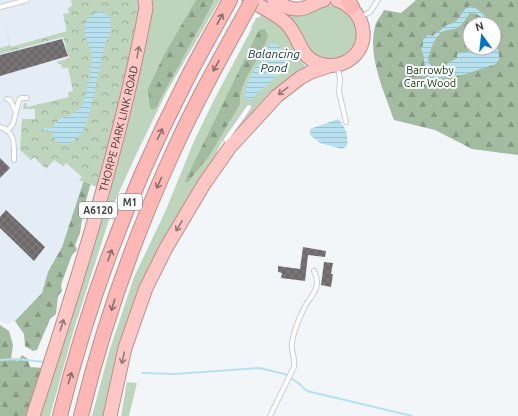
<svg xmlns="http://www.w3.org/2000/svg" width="518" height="416" font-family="Ubuntu,sans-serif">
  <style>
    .built { fill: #e4ecf6 }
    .grass { fill: #bfd4bd }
    .forest { fill: url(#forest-firs); fill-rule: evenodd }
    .park { fill: url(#park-crowns) }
    .water { fill: url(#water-rules) }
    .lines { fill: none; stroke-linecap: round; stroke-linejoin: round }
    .stream { stroke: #b7e1ee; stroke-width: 2 }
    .building { fill: url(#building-cross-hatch) }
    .service-casing { stroke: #cbcdd1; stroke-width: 6 }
    .trunk-casing { stroke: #b98d8b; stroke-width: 15 }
    .motorway-casing { stroke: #b98d8b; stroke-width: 16 }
    .service { stroke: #fff; stroke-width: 4 }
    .trunk { stroke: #fec6c4; stroke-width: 13 }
    .motorway { stroke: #fdb8b5; stroke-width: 14 }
    .motorway-bridge-casing { stroke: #b98d8b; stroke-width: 16; stroke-linecap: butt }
    .motorway-bridge { stroke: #fdb8b5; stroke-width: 14 }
    .oneway { stroke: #896e6d }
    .oneway2 { stroke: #937a7a }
    .labels { text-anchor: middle; stroke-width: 4; stroke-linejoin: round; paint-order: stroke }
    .shield { fill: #fff; stroke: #767677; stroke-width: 1 }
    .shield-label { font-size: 10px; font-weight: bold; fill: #3b3c3d }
    .park-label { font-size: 11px; fill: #10350f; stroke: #fff }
    .street-label { font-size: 11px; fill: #3b3c3d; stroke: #fff }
    .water-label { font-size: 12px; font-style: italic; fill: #0a323c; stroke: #fff }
  </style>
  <defs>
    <pattern id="forest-firs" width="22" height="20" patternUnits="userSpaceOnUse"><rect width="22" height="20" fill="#a3bba0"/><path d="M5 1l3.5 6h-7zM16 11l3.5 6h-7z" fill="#869984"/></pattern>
    <pattern id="park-crowns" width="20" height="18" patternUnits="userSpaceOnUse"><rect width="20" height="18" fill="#bfd4bd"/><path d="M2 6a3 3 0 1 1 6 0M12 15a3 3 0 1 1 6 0" fill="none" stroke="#9cad9b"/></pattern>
    <pattern id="water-rules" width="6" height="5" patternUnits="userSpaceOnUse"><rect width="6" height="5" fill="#b7e1ee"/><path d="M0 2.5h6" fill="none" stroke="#9ec2cd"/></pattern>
    <pattern id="building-cross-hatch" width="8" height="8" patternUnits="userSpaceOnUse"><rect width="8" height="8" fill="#6e6a6c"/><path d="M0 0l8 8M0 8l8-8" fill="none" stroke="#848082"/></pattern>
  </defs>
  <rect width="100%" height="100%" fill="#f3f6f9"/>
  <polygon class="built" points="0,0 80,0 77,60 73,98 37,114 31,124 88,167 62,247 48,272 42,293 15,321 7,324 0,321"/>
  <g class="grass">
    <polygon points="150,0 220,0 166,93 135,157 115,201 74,329 50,416 39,416"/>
    <path d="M260,0L322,6C339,3 343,8 355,19C356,24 358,32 358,38C356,50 342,60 330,60C323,60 318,56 312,53Z"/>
    <path d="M261,15L275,22L282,28L289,38L296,54L307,69L257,108L233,133L245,114L242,113C234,125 216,146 215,160L178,217L105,416H92L109,352L134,277L165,212L194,141L215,98L252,28L251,27L257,17L259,18Z"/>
    <polygon points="127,382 137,383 129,416 121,416"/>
  </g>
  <g class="forest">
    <polygon points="196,0 212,0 214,1 155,109 150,109 148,89 164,55"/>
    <path d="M416,0H518V155L472,149L435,130L394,120C384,91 366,54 376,23C378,19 382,14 384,10L401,13ZM470,24H494V48H470Z"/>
    <path d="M265,29L268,36C262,58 237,82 240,104L209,156L187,183L185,181L259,30Z"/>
    <polygon points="86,174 93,175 83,212 80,233 75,245 77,250 72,255 70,260 61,285 62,291 58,296 56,314 50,319 37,350 33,351 25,346 24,334 15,321 42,293 48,272 62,247"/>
    <polygon points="0,325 9,331 13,345 11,359 18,361 22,355 28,359 30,367 43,368 27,416 0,416"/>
  </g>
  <polygon class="park" points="71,0 140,0 140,6 139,6 127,71 97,187 79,180 82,177 66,163 63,166 54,160 46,169 34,157 31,160 20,150 22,119 35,119 35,109 23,109 24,103 26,103 27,107 69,97 68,92 73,91 68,68 62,68 61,64 58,64 57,62 69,58 63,37 0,54 0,48 10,45 1,12 11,47 67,31 63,14 69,13 68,8 72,6"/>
  <g class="water">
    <path d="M470,6C479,9 486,15 489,24H485C482,17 478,13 470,13C466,18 463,25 457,28C454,30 448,29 444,31C435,35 431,49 428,58C429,66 433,69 440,71C444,66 451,61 457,58V54L460,52H467L476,48H494V38L499,54V59L496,64L466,74L434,80L431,84L426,86L424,83L428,77L425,69L424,58L421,48L423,45V40L428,35L433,36L434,34C441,31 440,30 445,26C449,24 453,24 457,20C462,15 463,9 470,6Z"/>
    <path d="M103,12L110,18L111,30L104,48L92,103L86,125L81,134L68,145C59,144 54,141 52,131L43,130L44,128H53C59,114 68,119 77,111C79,110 82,106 83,104C86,96 92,67 92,58C93,51 86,42 85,35C83,21 90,13 103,12Z"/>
    <path d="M273,42C281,47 287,54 289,63L285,69L250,100L245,97C243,83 262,58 269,45Z"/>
    <path d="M338,119C345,126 349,135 347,146L342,149L320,143L310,135V129Z"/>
  </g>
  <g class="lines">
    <g class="stream">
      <polyline points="0,360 17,359 44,362"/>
      <polyline points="142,373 174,374 259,368 285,374 297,382 307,391 412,416"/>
    </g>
  </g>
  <g class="building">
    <polygon points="62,39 68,56 0,76 0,55"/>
    <polygon points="0,158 10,168 0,178"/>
    <polygon points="6,210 45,247 34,261 0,228 0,217"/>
    <polygon points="303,247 326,251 325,257 308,255 305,281 281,278 282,273 278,272 278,266 300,269"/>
    <polygon points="324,262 333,263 331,274 333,274 331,287 321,285"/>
  </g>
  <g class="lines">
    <g class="service-casing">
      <g id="service">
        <polyline points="0,7 27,0"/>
        <polyline points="360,17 370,12 378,0"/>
        <polyline points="338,67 340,79 339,92 346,122"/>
        <polyline points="7,99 10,100 16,112"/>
        <path d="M0,127C16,131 14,147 14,160"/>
        <polyline points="7,131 13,124 19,100 21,98 27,98"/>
        <polyline points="229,145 226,140 249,107"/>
        <path d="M270,416L294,367C295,360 293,355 292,349C290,339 299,319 303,310C310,296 323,288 314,271"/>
      </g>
    </g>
    <g class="trunk-casing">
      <g id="trunk">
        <path d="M249,0C261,7 276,13 286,23C300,36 298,57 320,64C327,66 334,66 341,64C374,52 368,10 337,0"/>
        <path d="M274,0C285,7 296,13 309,6C314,4 319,1 324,0"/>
        <path id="s1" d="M33,416C77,282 120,147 146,8L145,0"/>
        <polyline points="110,416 125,348 146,288 166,248 204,184 230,147 277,96 300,78 311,72 329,66"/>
      </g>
    </g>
    <g class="motorway-casing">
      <g id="motorway">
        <polyline points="348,0 352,7"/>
        <path d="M60,416C88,302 130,190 184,85C198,56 215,28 230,0"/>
        <path d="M81,416C103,325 135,235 174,150C196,101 222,55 248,8"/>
      </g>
    </g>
    <use href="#service" class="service"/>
    <use href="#trunk" class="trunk"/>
    <use href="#motorway" class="motorway"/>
    <g class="motorway-bridge-casing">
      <polyline id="motorway-bridge" points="248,8 252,0"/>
    </g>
    <use href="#motorway-bridge" class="motorway-bridge"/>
  </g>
  <defs><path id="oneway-shaft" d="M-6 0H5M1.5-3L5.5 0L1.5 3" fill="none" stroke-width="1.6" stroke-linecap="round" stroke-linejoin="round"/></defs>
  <g class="oneway">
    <use href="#oneway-shaft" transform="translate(220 19) rotate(-61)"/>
    <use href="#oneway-shaft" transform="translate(216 66) rotate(119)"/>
    <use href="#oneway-shaft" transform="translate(160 134) rotate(-64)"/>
    <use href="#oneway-shaft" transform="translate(159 183) rotate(114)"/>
    <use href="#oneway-shaft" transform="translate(110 255) rotate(-69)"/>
    <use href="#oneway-shaft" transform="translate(113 305) rotate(107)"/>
    <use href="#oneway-shaft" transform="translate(70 378) rotate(-73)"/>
  </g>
  <g class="oneway2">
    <use href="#oneway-shaft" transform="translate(138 52) rotate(-80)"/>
    <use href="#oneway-shaft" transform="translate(283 91) rotate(142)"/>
    <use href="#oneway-shaft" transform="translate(179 226) rotate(121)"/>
    <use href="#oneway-shaft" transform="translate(62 325) rotate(-72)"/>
    <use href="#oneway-shaft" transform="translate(123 358) rotate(103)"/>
  </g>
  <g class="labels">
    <g class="shield">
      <rect x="118" y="194" width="24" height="16" rx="3"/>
      <rect x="79" y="202" width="38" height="16" rx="3"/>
    </g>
    <g class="shield-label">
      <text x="130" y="206">M1</text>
      <text x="98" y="214">A6120</text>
    </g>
    <g class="park-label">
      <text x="430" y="74">Barrowby<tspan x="430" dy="13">Carr Wood</tspan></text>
    </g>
    <g class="street-label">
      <text dy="4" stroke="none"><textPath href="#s1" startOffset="300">THORPE PARK LINK ROAD</textPath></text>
    </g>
    <g class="water-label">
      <text x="274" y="58">Balancing<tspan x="274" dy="14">Pond</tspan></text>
    </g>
  </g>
  <g transform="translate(482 36) rotate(345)"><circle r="19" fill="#ffffff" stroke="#b1b1b1"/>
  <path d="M0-3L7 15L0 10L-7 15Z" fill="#0276c0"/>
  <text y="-6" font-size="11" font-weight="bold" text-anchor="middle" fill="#3b3c3d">N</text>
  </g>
</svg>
